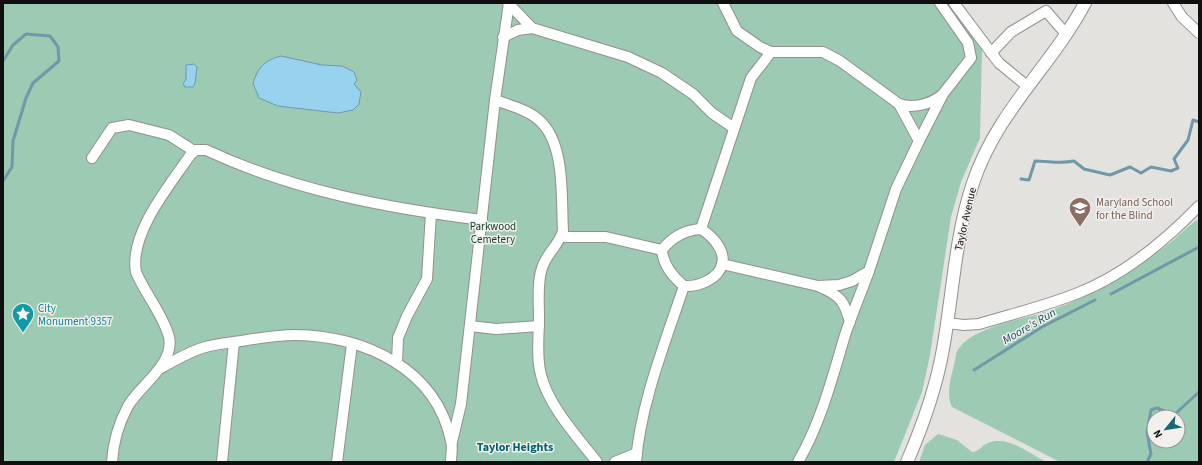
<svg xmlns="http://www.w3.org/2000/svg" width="1202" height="465" font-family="'Source Sans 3',sans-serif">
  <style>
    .green { fill: #9dcab2; fill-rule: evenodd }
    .water { fill: #97d3ee; stroke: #6f98ab }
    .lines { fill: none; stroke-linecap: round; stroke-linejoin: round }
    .stream { stroke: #6f98ab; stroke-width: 3 }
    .minor-casing { stroke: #92908d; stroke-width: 12 }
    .major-casing { stroke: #92908d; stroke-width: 14 }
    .minor { stroke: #fff; stroke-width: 10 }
    .major { stroke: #fff; stroke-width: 12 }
    .labels { text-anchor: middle; stroke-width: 3; stroke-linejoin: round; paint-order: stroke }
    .education-label { font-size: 11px; fill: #785e54; stroke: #f2f0ed; text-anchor: start }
    .street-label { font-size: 11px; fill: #111010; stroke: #f2f0ed }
    .park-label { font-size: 11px; fill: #0e3d29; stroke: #f2f0ed }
    .culture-label { font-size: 11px; fill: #0d838f; stroke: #f2f0ed; text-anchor: start }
    .water-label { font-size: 12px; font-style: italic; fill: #1c4e61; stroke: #f2f0ed }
    .neighbourhood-label { font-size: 12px; font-weight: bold; fill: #016272; stroke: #f2f0ed }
  </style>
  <rect width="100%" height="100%" fill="#e4e2df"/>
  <g class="green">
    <polygon points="3,3 949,3 982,49 980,138 961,182 951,217 930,355 922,392 894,462 3,462"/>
    <path d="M1199,219V462H1060L952,407C944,391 954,371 956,354C965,327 1027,319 1052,310C1094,295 1131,271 1166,246C1177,238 1188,225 1199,219ZM1154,417H1178V441H1154Z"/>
    <path d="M938,434L957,440L972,452C981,451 980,446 988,443C1008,435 1029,453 1046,462H919L925,445Z"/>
  </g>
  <g class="water">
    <path d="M281,56L322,65L342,66L354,72L357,80L354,84L361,92L359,104L353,110L338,113L278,106L259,98L253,83C258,68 264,60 281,56Z"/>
    <polygon points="194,64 197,67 195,83 193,87 185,87 183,84 186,79 186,65"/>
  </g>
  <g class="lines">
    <g class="stream">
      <polyline points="3,61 13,45 26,34 50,36 58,47 59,61 33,83 26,98 13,141 12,167 3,181"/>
      <path d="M1021,179L1029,180L1035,161C1049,161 1060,164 1074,161L1084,169L1110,175L1130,167L1141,173L1151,167L1171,171L1178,168L1174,159L1188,140L1193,120L1199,122"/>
      <polyline points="1111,294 1199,247"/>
      <polyline points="974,370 1042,327 1095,300"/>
      <polyline points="1147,462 1151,454 1147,432 1151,410 1157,408 1174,415 1199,392"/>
    </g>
    <g class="minor-casing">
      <g id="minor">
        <polyline points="508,3 532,28 628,57 662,73 693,94 712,113 734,128"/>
        <path d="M509,3L495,100C509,105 528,110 539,120C566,144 561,198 563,231C559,245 546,254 542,268C537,283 539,301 539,317C539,336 536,357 541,375C548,405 578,438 597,462"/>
        <polyline points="954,3 999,63 1027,86"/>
        <polyline points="1173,3 1182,17 1199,33"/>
        <polyline points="503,37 518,30 532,28"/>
        <polyline points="991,53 1011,32 1046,11 1066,34"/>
        <path d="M899,104C913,109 931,104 942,95"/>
        <polyline points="919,141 943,94 971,58 968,43 940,3"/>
        <polyline points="92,158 112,128 129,125 169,135 194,151"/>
        <polyline points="701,229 751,78 771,52"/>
        <path d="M701,229C711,235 726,250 722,264C719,279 698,287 684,286C673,277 663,265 662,250C672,237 685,230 701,229Z"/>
        <polyline points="561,237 606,237 662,250"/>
        <polyline points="722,264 818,286 839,285 852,281 869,271 896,189 919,141 899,104 840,61 823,52 771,52 760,47 737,31 723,3"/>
        <path d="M820,287C841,296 844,301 850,322"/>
        <path d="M947,323L964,325L979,324C1012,314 1046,306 1078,293C1124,275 1165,241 1199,206"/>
        <polyline points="470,326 496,329 539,326"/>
        <polyline points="397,363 398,338 407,316 427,279 431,213"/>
        <path d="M161,368C173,361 186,354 199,349C212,344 227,343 241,341C259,338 277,335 295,335C364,336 436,368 451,441C453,447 451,455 451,462"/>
        <polyline points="452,442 461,404 495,100"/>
        <path d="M112,462C113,443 119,423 128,406C140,385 175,364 169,337C163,314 145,294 136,272C129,233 170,185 191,154L196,150H206C294,191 387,208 482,220"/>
        <polyline points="222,462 234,342"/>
        <polyline points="337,462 352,344"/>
        <polyline points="615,462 637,453"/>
        <path d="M636,462C640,405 666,340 684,286"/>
        <path d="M798,462C821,422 832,379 845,335C852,314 861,293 869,271"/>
      </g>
    </g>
    <g class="major-casing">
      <path id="major" d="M907,462C923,425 936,389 943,349C953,294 955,236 973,183C997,111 1051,67 1085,3"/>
    </g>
    <use href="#minor" class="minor"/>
    <use href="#major" class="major"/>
  </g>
  <defs>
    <g id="school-pin" transform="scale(1.15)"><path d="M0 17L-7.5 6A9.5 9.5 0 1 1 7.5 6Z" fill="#8d6e63" stroke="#f2f0ed"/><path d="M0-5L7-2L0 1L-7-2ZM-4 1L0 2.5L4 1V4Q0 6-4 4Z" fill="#fff"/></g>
    <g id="sight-pin" transform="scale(1.15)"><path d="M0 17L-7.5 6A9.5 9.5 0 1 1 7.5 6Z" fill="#0f9aa8" stroke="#f2f0ed"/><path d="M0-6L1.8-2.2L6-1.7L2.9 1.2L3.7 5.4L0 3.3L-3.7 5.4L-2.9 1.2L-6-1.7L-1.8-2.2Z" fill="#fff"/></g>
  </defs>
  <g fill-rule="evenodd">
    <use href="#school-pin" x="1080" y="208"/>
    <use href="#sight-pin" x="23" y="314"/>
  </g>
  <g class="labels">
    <g class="education-label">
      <text x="1096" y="206">Maryland School<tspan x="1096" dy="13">for the Blind</tspan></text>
    </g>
    <g class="street-label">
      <text transform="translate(965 219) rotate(-77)" y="4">Taylor Avenue</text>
    </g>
    <g class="park-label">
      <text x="493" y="230">Parkwood<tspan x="493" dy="13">Cemetery</tspan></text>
    </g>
    <g class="culture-label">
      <text x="38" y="312">City<tspan x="38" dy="13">Monument 9357</tspan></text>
    </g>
    <g class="water-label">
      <text transform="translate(1029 326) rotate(-30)" y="4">Moore's Run</text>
    </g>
    <g class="neighbourhood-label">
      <text x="515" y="451">Taylor Heights</text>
    </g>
  </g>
  <rect width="1202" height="465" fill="none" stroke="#111010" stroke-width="8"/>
  <g transform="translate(1166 429) rotate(240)"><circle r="19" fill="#f2f0ed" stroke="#989695"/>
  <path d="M0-3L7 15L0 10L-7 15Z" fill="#1c6573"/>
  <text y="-6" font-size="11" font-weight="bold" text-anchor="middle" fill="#111010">N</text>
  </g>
</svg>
